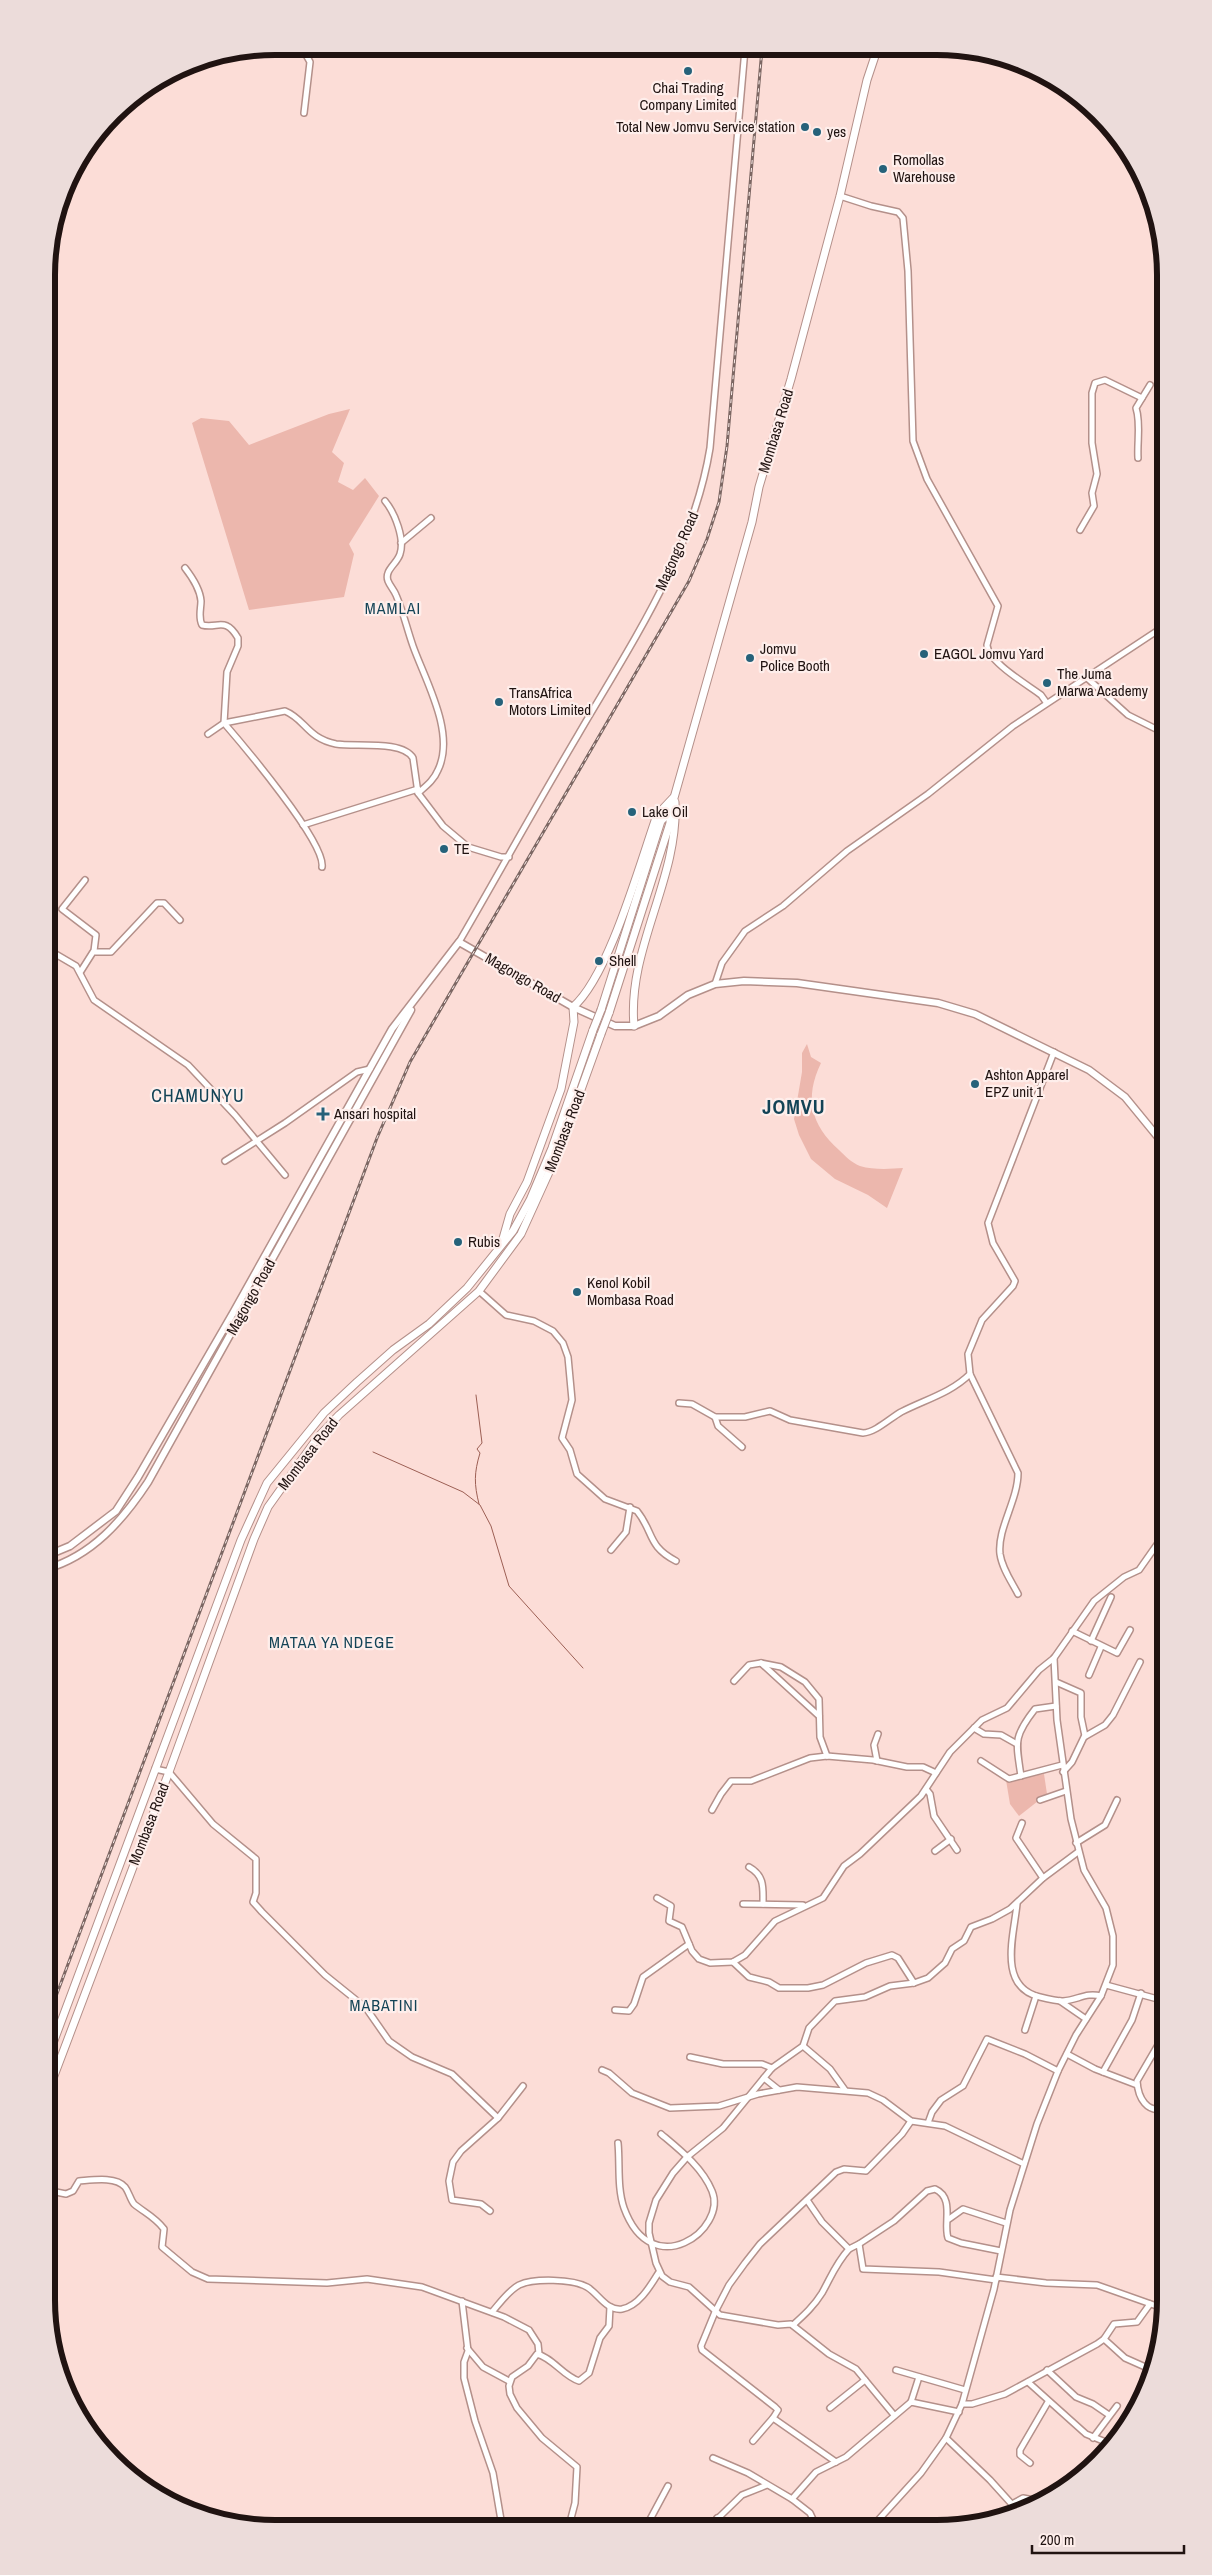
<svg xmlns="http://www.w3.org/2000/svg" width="1212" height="2575" font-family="'Archivo Narrow',sans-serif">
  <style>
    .green { fill: #ecb7ad }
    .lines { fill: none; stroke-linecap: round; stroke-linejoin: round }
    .stream { stroke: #9c5f54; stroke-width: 1 }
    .minor-casing { stroke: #b4908a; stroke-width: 8 }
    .major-casing { stroke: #b4908a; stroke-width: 9 }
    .highway-casing { stroke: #b4908a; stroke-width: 9 }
    .minor { stroke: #fff; stroke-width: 5 }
    .major { stroke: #fff; stroke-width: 6 }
    .highway { stroke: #fff; stroke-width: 7 }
    .rail-casing { stroke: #7c6763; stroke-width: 3 }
    .rail { stroke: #feeeeb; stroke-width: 1; stroke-dasharray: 4; stroke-linecap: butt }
    .highway-bridge-casing { stroke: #b4908a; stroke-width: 9; stroke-linecap: butt }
    .highway-bridge { stroke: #fff; stroke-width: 7 }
    .poi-dot { fill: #26627a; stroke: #feeeeb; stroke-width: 2 }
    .labels { text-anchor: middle; stroke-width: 4.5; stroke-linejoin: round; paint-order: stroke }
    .poi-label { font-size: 15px; fill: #201311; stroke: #feeeeb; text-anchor: start }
    .street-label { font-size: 15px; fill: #201311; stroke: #feeeeb }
    .neighbourhood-label { font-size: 16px; letter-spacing: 1px; fill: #134356; stroke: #feeeeb }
    .quarter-label { font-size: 18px; letter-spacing: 1px; fill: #134356; stroke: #feeeeb }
    .district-label { font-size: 20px; font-weight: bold; letter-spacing: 1px; fill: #134356; stroke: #feeeeb }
    .rim { fill: none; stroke: #201311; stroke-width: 6 }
  </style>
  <rect width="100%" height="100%" fill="#fcddd7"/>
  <g class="green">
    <polygon points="350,409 332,452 344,463 338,482 353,490 365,478 379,496 349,544 354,554 344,597 249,610 192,423 201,418 229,421 249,445 329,414"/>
    <path d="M807,1044L811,1057L821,1063C804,1098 811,1125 839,1150C845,1156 852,1163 860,1166C873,1170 890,1169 903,1168L887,1208L868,1195L835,1179L811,1159L799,1135L794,1119L802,1072V1053Z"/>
    <polygon points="1044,1774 1047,1794 1019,1816 1010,1804 1006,1780"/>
  </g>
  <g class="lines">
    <g class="stream">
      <path d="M476,1395L482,1443L477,1449L480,1453C474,1473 474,1484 479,1504"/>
      <polyline points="373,1452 463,1492 480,1505 491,1526 509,1586 583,1668"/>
    </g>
    <g class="minor-casing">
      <g id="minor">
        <polyline points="293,46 305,53 310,62 304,113"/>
        <path d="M840,196L871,206L898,212L903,218L908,271L913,441L927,479L998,606L987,645C988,662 1028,685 1041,695L1046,702"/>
        <path d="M1138,458C1137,442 1141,423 1136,408L1150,385"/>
        <path d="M385,501C395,513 405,539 400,554C397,564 384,570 388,581C390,586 394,590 396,595C403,611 407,629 413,646C425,680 456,733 438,770C434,780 426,786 418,793"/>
        <polyline points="1080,530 1094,506 1092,493 1097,474 1092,443 1092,393 1095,383 1105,380 1142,398"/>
        <polyline points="401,543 431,518"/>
        <path d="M185,568C192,577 200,589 201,601C201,609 198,617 202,625C218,629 225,616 238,638V646L227,672L224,723C243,745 326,843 322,867"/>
        <polyline points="1086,677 1128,715 1166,734"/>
        <path d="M208,734L224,723L285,711C305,719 307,738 336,744C356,747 403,740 413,758L418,793L443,826L468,847L501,857H509"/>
        <polyline points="303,825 418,789"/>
        <polyline points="85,880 62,909 96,935 94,951"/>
        <path d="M459,942C499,873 537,804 578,735C631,644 693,553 710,448L745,49"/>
        <polyline points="47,949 76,966 94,1000 188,1065 235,1115 285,1175"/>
        <polyline points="81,971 93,952 111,952 157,903 164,903 180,920"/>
        <polyline points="715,984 722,963 745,931 783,906 847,851 928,794 1013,726 1166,625"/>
        <polyline points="225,1161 285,1123 357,1072 370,1069"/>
        <path d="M479,1291L506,1315L534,1321L553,1331L563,1343L568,1357L572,1400L562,1438L570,1450L577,1474L605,1499L637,1511C654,1532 647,1546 676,1561"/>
        <path d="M970,1374L1018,1473C1018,1500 997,1529 1000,1554C1002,1568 1011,1581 1018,1594"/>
        <path d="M679,1403L692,1404L715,1417H745L770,1411L790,1420L863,1433C876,1432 889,1419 901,1412C924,1400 951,1393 970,1374L968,1354L982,1320L1013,1286L1015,1281L993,1243L988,1223L1054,1052"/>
        <polyline points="715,1417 718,1426 742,1447"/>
        <polyline points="611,1550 626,1532 630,1507"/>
        <polyline points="1072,1631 1117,1653 1130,1630"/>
        <polyline points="1091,1641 1111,1597"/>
        <polyline points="761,1663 819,1716"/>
        <polyline points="1089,1675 1101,1647"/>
        <polyline points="734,1681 749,1665 761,1663 781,1667 805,1682 819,1699 820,1737 827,1756"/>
        <polyline points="1056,1682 1081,1693 1081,1717 1085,1736"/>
        <polyline points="974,1728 984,1734 1001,1735 1017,1744"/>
        <polyline points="877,1761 874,1745 878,1734"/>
        <polyline points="981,1761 1009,1779 1062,1765"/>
        <polyline points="155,1769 169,1772 213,1824 256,1859 256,1893 253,1902 262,1912 325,1975 366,2008 389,2041 412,2057 452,2074 498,2118"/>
        <polyline points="1063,1772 1072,1762 1084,1737 1105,1725 1113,1715 1140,1662"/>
        <path d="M1021,1776C1016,1742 1013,1737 1035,1709L1056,1706"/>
        <polyline points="926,1789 930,1794 934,1816 957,1850"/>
        <polyline points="1040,1800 1066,1791"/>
        <polyline points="712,1810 721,1794 731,1781 751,1781 810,1758 827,1756 873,1760 907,1767 923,1767 936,1773"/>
        <polyline points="1022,1823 1016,1838 1043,1878"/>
        <polyline points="1076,1843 1105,1825 1117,1800"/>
        <polyline points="935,1851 951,1839"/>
        <path d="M749,1867C765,1876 763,1888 763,1904"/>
        <polyline points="657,1898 671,1906 669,1921 682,1927 692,1951 699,1959 710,1963 733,1962 745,1955 775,1921 823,1898 844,1866 860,1854 921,1796 950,1752 982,1720 1007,1708 1039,1670 1054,1658 1094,1601 1124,1577 1139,1570 1165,1533"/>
        <polyline points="743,1904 803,1905"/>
        <path d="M1017,1904C1014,1935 997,1987 1040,1997C1048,1999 1056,2001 1063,2001C1078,2000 1086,1992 1101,1996"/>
        <polyline points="733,1962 749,1977 769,1982 779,1988 808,1988 823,1985 866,1963 892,1955 898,1958 914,1983"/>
        <polyline points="1106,1985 1165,2001"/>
        <polyline points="1060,2001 1086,2019"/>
        <polyline points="615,2010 629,2011 634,2004 643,1977 689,1944"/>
        <polyline points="1025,2030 1036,1996"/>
        <polyline points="803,2046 830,2069 845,2090"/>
        <polyline points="1067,2054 1095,2069 1137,2085"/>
        <polyline points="690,2057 723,2064 762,2064 772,2068"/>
        <polyline points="602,2070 609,2073 632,2093 670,2108 719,2106 758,2094 797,2087 868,2093 883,2100 911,2121 945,2126 1024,2164"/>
        <polyline points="1103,2072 1132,2020 1141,1993"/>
        <polyline points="764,2078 779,2090"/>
        <path d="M1165,2108C1147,2114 1138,2098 1137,2081L1165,2033"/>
        <polyline points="928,2123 932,2112 941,2100 963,2086 987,2039 1025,2054 1058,2071"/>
        <path d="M618,2143C620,2164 617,2188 624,2208C652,2285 728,2229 712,2191C702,2167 680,2150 661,2134"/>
        <path d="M46,2190L66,2194L73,2191L79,2181C92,2180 116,2176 125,2187C129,2192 130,2199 134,2204C145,2213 155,2217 164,2229L162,2247L192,2272L208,2279L327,2283L367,2279L422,2287L504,2317L529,2330L538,2344L539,2354"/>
        <polyline points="807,2200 822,2222 849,2249 859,2244 863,2269 939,2272 996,2280"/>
        <polyline points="490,2211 481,2204 452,2200 449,2181 453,2162 461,2151 498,2118 523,2086"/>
        <polyline points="1159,2212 1165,2223"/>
        <polyline points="949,2219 963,2209 1006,2223"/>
        <path d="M859,2244L894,2221L927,2191L935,2189C955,2198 943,2223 948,2238L961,2243L1001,2251"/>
        <polyline points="996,2277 1046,2283 1097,2285 1165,2309"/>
        <polyline points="462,2301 468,2351 464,2362 464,2378 475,2421 493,2473 502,2526"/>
        <polyline points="1156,2305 1165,2297"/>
        <path d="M492,2312C500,2303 508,2291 519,2285C534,2278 573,2279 587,2287C599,2294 606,2311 622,2309C639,2306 651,2285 659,2272"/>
        <path d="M793,2325C804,2315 814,2306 822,2293C831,2277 836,2263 849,2249"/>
        <polyline points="1104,2339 1125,2358 1152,2370"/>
        <polyline points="467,2348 483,2367 509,2381"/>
        <polyline points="896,2370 965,2390"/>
        <polyline points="1047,2370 1076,2397 1093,2404 1109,2415"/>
        <polyline points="1028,2382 1086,2434 1113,2445"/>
        <polyline points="911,2402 919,2377"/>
        <polyline points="962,2404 972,2404 1005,2394 1097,2344 1104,2339 1114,2324 1137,2322 1150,2304"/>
        <polyline points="830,2408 865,2380"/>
        <polyline points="894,2415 856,2369 829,2354 791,2324 778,2325 720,2315 689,2287 670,2282 662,2276 656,2263 649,2233 649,2223 656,2200 673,2173 687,2157 723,2128 772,2068 803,2046 809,2028 835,2001 865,1997 890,1986 914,1983 928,1978 945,1963 952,1949 964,1941 971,1927 992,1919 1010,1909 1043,1878 1078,1852"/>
        <polyline points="773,2418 778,2410 775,2407 702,2350 701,2346 715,2312 729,2285 745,2263 760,2244 836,2172 844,2169 866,2171 902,2134 911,2121"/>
        <polyline points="946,2438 990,2480 1018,2511"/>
        <polyline points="1093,2438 1117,2406"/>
        <polyline points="753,2441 773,2418 836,2462"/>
        <polyline points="713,2458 748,2473 792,2499 816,2472 846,2457 911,2402 959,2412"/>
        <polyline points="1030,2463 1020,2455 1020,2450 1048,2402"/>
        <polyline points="1059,2492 1093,2459 1105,2442"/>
        <polyline points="792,2499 810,2513 817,2528"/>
        <polyline points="1012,2504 1023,2498 1039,2501"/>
        <polyline points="717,2518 725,2527"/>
        <path d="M569,2526L575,2503L577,2467L542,2438L517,2408L510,2394L509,2386L512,2377L528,2366L537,2354C553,2358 563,2376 579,2381L589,2373L600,2338L609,2326L610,2307"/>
        <polyline points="646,2527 668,2486"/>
        <polyline points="709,2527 742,2495 767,2485"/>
        <polyline points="871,2528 921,2473 946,2438 962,2404 994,2289 1010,2210 1037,2124 1058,2071 1076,2035 1101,1996 1113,1965 1113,1936 1106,1908 1084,1870 1071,1819 1057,1720 1054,1658"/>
      </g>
    </g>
    <g class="major-casing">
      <g id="major">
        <polyline points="46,1556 70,1546 116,1511 138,1477 233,1313 392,1029 459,942 573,1007 615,1026 634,1026 659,1016 688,995 715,984 744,981 797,983 938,1003 975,1014 1089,1070 1125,1097 1166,1147"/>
        <path d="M46,1569C92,1556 123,1520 148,1482L411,1010"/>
      </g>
    </g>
    <g class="highway-casing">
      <g id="highway">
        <polyline points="601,1010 661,821 670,812"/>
        <polyline points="609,1013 670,823 670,812 752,522 759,487 791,379 840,196 867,80 877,50"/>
        <path d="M634,1026C627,948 679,879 675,802"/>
        <path d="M502,1242L510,1214L527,1182L561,1089L574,1022L573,1007C609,976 640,863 657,815L673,798"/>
        <polyline points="46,2062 241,1540 267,1483 324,1413 357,1382 393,1350 429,1324 467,1288 513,1231 530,1200 552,1148 593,1030"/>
        <polyline points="46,2097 169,1772 254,1539 268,1507 318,1437 339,1415 479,1291 521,1234 560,1148 601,1034"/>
      </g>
    </g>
    <use href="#minor" class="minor"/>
    <use href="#major" class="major"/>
    <use href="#highway" class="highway"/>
    <g class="rail-casing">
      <polyline id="rail" points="46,2023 377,1138 410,1062 689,581 707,539 719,502 727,446 762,49"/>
    </g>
    <use href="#rail" class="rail"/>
    <g class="highway-bridge-casing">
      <g id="highway-bridge">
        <polyline points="593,1030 601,1010"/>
        <polyline points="601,1034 609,1013"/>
      </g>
    </g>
    <use href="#highway-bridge" class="highway-bridge"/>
  </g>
  <g class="poi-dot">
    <circle cx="688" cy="71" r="5"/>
    <circle cx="805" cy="127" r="5"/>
    <circle cx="817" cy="132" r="5"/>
    <circle cx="883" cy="169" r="5"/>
    <circle cx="924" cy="654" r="5"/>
    <circle cx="750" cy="658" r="5"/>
    <circle cx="1047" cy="683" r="5"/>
    <circle cx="499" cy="702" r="5"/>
    <circle cx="632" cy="812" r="5"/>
    <circle cx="444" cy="849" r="5"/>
    <circle cx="599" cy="961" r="5"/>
    <circle cx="975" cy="1084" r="5"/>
    <path d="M320.5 1106.5h5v5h5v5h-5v5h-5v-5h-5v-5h5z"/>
    <circle cx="458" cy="1242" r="5"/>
    <circle cx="577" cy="1292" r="5"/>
  </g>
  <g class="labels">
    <g class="poi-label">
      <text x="688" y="93" text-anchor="middle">Chai Trading<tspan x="688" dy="17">Company Limited</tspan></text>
      <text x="795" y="132" text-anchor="end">Total New Jomvu Service station</text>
      <text x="827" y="137">yes</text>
      <text x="893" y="165">Romollas<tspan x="893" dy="17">Warehouse</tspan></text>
      <text x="760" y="654">Jomvu<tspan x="760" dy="17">Police Booth</tspan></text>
      <text x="934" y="659">EAGOL Jomvu Yard</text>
      <text x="1057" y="679">The Juma<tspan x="1057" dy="17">Marwa Academy</tspan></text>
      <text x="509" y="698">TransAfrica<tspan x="509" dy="17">Motors Limited</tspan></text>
      <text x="642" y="817">Lake Oil</text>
      <text x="454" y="854">TE</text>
      <text x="609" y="966">Shell</text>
      <text x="985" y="1080">Ashton Apparel<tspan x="985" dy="17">EPZ unit 1</tspan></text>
      <text x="334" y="1119">Ansari hospital</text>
      <text x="468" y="1247">Rubis</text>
      <text x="587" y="1288">Kenol Kobil<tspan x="587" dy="17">Mombasa Road</tspan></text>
    </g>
    <g class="street-label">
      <text transform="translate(776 431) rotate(-73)" y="5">Mombasa Road</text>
      <text transform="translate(677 551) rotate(-66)" y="5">Magongo Road</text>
      <text transform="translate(523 978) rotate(30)" y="5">Magongo Road</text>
      <text transform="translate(565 1131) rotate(-69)" y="5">Mombasa Road</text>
      <text transform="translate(251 1297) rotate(-61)" y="5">Magongo Road</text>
      <text transform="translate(308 1454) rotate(-52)" y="5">Mombasa Road</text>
      <text transform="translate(149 1824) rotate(-69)" y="5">Mombasa Road</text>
    </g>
    <g class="neighbourhood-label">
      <text x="393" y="614">MAMLAI</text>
      <text x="332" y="1648">MATAA YA NDEGE</text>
      <text x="384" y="2011">MABATINI</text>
    </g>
    <g class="quarter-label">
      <text x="198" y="1102">CHAMUNYU</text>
    </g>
    <g class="district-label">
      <text x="794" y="1114">JOMVU</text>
    </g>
  </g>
  <path d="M0 0H1212V2575H0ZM275 55H937A220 220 0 0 1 1157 275V2300A220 220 0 0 1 937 2520H275A220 220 0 0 1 55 2300V275A220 220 0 0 1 275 55Z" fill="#ecdcda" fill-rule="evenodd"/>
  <path class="rim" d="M275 55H937A220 220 0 0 1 1157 275V2300A220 220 0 0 1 937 2520H275A220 220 0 0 1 55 2300V275A220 220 0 0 1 275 55Z"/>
  <path d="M1032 2545v8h152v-8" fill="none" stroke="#201311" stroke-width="2.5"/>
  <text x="1040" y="2545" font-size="15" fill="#201311" stroke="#feeeeb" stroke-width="4" paint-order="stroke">200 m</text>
</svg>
